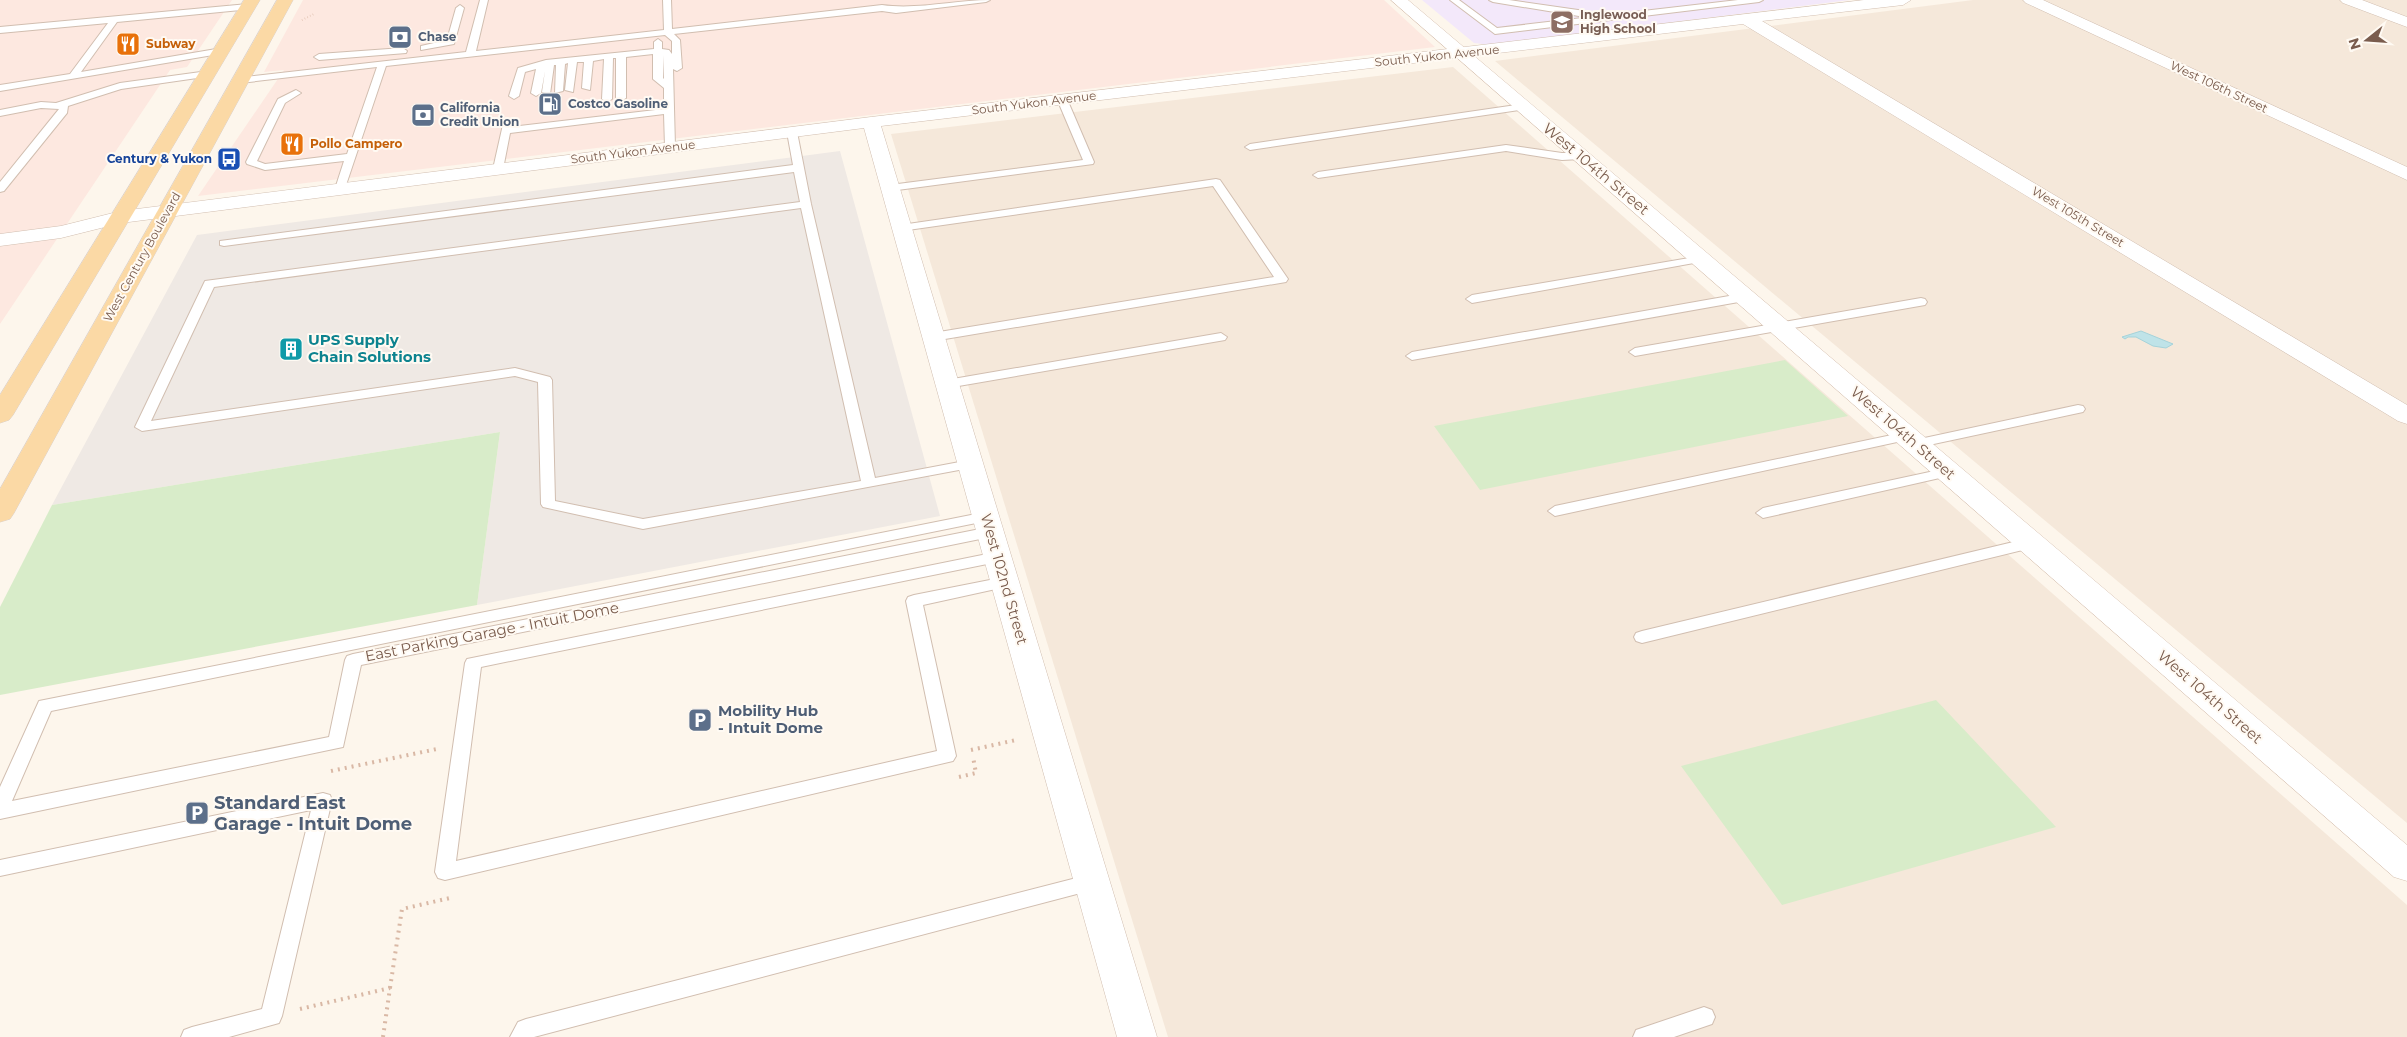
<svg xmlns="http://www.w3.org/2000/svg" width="2407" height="1037" font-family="Montserrat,sans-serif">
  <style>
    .residential { fill: #f5e8da }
    .commercial { fill: #fde8e0 }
    .industrial { fill: #efe9e4 }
    .education { fill: #f3e8fa }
    .green { fill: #d8ecc9 }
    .water { fill: #bfe3e8; stroke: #a5d3da }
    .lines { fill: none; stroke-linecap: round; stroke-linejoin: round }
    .lane-casing { stroke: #d1beb0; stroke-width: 2 }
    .street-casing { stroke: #d1beb0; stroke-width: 1 }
    .secondary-casing { stroke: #d6c0b0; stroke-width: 1 }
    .primary-casing { stroke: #dad1cd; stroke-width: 1 }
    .path-far1 { stroke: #d9b8a5; stroke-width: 2; stroke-dasharray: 0.5 2.5; stroke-linecap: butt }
    .path { stroke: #d9b8a5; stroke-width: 4; stroke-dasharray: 2 5; stroke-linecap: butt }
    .lane { fill: #fff; fill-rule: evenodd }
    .street { fill: #fff; fill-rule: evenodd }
    .secondary { fill: #fff; fill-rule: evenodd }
    .primary { fill: #fbd9a5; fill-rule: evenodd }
    .labels { text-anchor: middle; stroke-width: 4; stroke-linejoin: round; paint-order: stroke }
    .far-education-label { font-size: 12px; font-weight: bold; fill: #785e54; stroke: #fffaf3; text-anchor: start }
    .far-service-label { font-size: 12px; font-weight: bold; fill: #4e5e75; stroke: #fffaf3; text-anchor: start }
    .far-food-label { font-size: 12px; font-weight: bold; fill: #c56008; stroke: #fffaf3; text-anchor: start }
    .far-street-label { font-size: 12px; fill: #7a5c4d; stroke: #fffaf3 }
    .far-transit-label { font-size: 12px; font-weight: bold; fill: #164399; stroke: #fffaf3; text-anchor: end }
    .street-label { font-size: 15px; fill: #7a5c4d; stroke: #fffaf3 }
    .culture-label { font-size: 15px; font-weight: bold; fill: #0d838f; stroke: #fffaf3; text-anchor: start }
    .service-label { font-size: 15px; font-weight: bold; fill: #4e5e75; stroke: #fffaf3; text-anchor: start }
    .near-service-label { font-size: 18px; font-weight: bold; fill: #4e5e75; stroke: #fffaf3; text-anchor: start }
  </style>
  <rect width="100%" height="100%" fill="#fdf6ec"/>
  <g class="residential">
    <polygon points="1973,0 2407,0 2407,823 1495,61"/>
    <polygon points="1453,67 2407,905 2407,1037 1168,1037 891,134"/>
  </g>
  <g class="commercial">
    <polygon points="0,0 232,0 187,67 170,70 0,324"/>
    <polygon points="303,0 1384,0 1435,47 198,196 284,70 264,72"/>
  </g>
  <polygon class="industrial" points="840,151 940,516 477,605 500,432 52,505 197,235"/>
  <polygon class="education" points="1422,0 1850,0 1491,45 1474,43"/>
  <g class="green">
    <polygon points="1785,360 1848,416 1480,490 1434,426"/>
    <polygon points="500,432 477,605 0,695 0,607 52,505"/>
    <polygon points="1936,700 2056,827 1782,905 1681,766"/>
  </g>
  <polygon class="water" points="2141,331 2173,344 2166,348 2153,346 2136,337 2128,337 2125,339 2122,337"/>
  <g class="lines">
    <g class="lane-casing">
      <g id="lane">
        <path d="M480,0H488L476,51L664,30L663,0H671L672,29L882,5C917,10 955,0 990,0L986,2L896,13L882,11L674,34L680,40L682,68L677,71L673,69L675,147L670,150L665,147L664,114L510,133L503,169L498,172L493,169L504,120H510L511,127L664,109V88L653,79V54L626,57V98L621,101L616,98V58H613L612,99L607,102L602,99L604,59L593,61L590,90L582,88L584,62H577L573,92L565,90L568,63L565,64L563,91L555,93L556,65H554L550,94L542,92L545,71L541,93L536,96L531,93L536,69L525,72L519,96L514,99L509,96L518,68L546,60L654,49V42L658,39L662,42V49L669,50L672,54V41L665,35L386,66L344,191H336L335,189L344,161L265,170L247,164L246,162L278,99L296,90L301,93L285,103L257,161L265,164L347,154L377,67L240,83L235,80L237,78L466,52ZM663,54V55L664,79L663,78Z"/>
        <polygon points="1450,0 1459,0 1497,28 1738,0 1763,0 1759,2 1495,34"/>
        <polygon points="1489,0 1509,0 1585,11 1589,14 1585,17 1493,2"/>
        <polygon points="248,4 252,7 251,9 117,22 81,72 222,48 225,49 225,53 0,91 0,85 70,74 108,23 0,33 0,27"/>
        <polygon points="460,5 464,8 454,44 421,50 421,46 447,40 456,8"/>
        <polygon points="403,48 407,51 406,53 319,60 314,57 319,54"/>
        <polygon points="208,71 211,72 211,76 121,89 68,106 67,113 4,191 0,192 0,182 59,109 41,108 0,116 0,110 41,102 56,103 120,83"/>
        <polygon points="1062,96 1067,99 1094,162 1093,164 890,191 885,188 890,185 1083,160 1057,99"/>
        <polygon points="1523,104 1526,105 1526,109 1250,150 1245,147 1250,144"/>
        <path d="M792,129L797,132L811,204L875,478L970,460L975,461L977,464L975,467L643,529L543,507L541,504L538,382L515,376L142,431L135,427L205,281L800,202L794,172L224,246L220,245V241L793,165L787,132ZM801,208L861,481L643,519L555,501L552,380L550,377L515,368L151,421L214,287Z"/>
        <polygon points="1506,145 1562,153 1581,153 1586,156 1581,159 1562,160 1506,151 1318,178 1313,175 1318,172"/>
        <polygon points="1216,179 1220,180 1288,279 1286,282 933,341 927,337 933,333 1274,277 1213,186 901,231 895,228 901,225"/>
        <polygon points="1701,256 1705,257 1705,261 1472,303 1466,299 1472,295"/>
        <polygon points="1746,293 1750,294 1752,297 1750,300 1412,360 1406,356 1412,352"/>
        <polygon points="1921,298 1925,299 1927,302 1925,305 1635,356 1629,352 1635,348"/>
        <polygon points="1221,333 1227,337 1225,340 947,388 940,384 947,380"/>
        <polygon points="2078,405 2083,406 2085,409 2083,412 1915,448 1908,444 1915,440"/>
        <polygon points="1906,432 1913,436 1911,439 1555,516 1548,511 1555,506"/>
        <polygon points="1948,468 1953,469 1955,472 1953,475 1763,518 1756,513 1763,508"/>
        <polygon points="986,512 991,514 993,517 991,520 51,711 12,801 329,737 345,660 347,656 353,654 990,527 998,532 990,537 361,665 343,747 0,819 0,787 39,701"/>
        <polygon points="2030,538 2038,543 2035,547 1642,643 1636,641 1634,637 1636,633 1642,631"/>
        <polygon points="997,552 1002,553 1005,557 1002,561 481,667 456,861 937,751 906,601 908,597 914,595 1005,577 1011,578 1013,582 1011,586 1005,587 923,605 956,756 953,761 445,880 438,878 435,872 465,663 467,659"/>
        <polygon points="323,793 330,795 332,800 282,1016 279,1023 229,1037 181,1037 184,1030 192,1027 262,1009 311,810 0,876 0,860"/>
        <polygon points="1092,874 1099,876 1102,882 1099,888 1092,890 534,1037 510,1037 518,1022 526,1019"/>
        <polygon points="1704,1007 1712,1010 1715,1017 1712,1024 1674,1037 1633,1037 1636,1030"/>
      </g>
    </g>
    <g class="street-casing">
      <g id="street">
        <polygon points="1864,0 1911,0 1903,5 1762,21 2407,405 2407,424 2398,421 1743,24 881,126 1157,1037 1117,1037 864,128 121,223 61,238 0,246 0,234 61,226 121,211 871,117"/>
        <polygon points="2023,0 2043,0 2407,167 2407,180 2026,3"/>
        <polygon points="2340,0 2362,0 2407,17 2407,27 2343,3"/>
      </g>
    </g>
    <g class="secondary-casing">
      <polygon id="secondary" points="1391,0 1408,0 2407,845 2407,881 2394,877"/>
    </g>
    <g class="primary-casing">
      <g id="primary">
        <polygon points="244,0 260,0 13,415 9,420 0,423 0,395"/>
        <polygon points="277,0 293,0 14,513 10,519 0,522 0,489"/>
      </g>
    </g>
    <polyline class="path-far1" points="302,20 314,14"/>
    <g class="path">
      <polyline points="971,750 1016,740"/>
      <polyline points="331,771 437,749"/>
      <polyline points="959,777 976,773 973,757"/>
      <polyline points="390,988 402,909 450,898"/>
      <polyline points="300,1009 390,988 383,1037"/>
    </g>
    <use href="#lane" class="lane"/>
    <use href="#street" class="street"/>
    <use href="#secondary" class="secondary"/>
    <use href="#primary" class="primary"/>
  </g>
  <defs>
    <g id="school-square" transform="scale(1.25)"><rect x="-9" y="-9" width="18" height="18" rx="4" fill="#8d6e63" stroke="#fffaf3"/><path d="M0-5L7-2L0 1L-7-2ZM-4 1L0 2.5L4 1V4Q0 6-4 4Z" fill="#fff"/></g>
    <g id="bank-square" transform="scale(1.25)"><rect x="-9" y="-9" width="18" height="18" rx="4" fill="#5c6f8a" stroke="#fffaf3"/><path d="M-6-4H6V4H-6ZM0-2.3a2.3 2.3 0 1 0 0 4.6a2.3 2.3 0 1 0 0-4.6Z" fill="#fff"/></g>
    <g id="restaurant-square" transform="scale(1.25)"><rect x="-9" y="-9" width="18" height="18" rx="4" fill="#e8710a" stroke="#fffaf3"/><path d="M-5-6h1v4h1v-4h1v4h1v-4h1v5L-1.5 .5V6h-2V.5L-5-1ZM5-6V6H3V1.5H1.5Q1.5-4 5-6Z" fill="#fff"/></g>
    <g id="fuel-square" transform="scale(1.25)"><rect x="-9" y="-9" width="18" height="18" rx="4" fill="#5c6f8a" stroke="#fffaf3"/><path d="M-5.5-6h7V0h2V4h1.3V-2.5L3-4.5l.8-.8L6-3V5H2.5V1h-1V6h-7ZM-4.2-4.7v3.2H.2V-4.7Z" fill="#fff"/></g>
    <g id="bus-square" transform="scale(1.25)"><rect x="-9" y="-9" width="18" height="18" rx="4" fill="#1a4fb4" stroke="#fffaf3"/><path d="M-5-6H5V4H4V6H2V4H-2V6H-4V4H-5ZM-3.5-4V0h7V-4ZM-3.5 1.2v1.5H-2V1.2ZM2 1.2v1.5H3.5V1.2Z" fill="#fff"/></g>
    <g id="building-square" transform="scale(1.25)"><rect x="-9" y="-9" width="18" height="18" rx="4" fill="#0f9aa8" stroke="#fffaf3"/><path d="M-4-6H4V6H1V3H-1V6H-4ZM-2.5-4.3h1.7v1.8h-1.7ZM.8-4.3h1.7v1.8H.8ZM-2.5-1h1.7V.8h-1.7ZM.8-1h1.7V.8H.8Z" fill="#fff"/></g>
    <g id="parking-square" transform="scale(1.25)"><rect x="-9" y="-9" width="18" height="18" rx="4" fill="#5c6f8a" stroke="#fffaf3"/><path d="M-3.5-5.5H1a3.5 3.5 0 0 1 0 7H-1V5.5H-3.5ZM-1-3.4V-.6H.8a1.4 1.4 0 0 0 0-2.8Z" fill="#fff"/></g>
  </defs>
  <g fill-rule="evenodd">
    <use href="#school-square" x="1562" y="22"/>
    <use href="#bank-square" x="400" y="37"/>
    <use href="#restaurant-square" x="128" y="44"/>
    <use href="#fuel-square" x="550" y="104"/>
    <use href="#bank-square" x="423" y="115"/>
    <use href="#restaurant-square" x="292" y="144"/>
    <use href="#bus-square" x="229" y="159"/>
    <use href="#building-square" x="291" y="349"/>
    <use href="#parking-square" x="700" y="720"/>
    <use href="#parking-square" x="197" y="813"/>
  </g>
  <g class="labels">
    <g class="far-education-label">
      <text x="1580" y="19">Inglewood<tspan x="1580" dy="14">High School</tspan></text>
    </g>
    <g class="far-service-label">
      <text x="418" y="41">Chase</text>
      <text x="568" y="108">Costco Gasoline</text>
      <text x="440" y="112">California<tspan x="440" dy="14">Credit Union</tspan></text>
    </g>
    <g class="far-food-label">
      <text x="146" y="48">Subway</text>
      <text x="310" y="148">Pollo Campero</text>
    </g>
    <g class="far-street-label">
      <text transform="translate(1437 56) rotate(-6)" y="4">South Yukon Avenue</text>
      <text transform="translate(2219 87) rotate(25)" y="4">West 106th Street</text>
      <text transform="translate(1034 103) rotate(-7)" y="4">South Yukon Avenue</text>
      <text transform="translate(633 152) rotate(-7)" y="4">South Yukon Avenue</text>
      <text transform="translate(2078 217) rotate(31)" y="4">West 105th Street</text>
      <text transform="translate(142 257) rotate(-61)" y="4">West Century Boulevard</text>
    </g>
    <g class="far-transit-label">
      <text x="212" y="163">Century &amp; Yukon</text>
    </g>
    <g class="street-label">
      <text transform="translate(1596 169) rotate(40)" y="5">West 104th Street</text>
      <text transform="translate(1903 433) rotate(41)" y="5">West 104th Street</text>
      <text transform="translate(1004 579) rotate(74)" y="5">West 102nd Street</text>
      <text transform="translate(492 632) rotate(-11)" y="5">East Parking Garage - Intuit Dome</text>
      <text transform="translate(2210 697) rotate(41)" y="5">West 104th Street</text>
    </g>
    <g class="culture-label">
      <text x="308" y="345">UPS Supply<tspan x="308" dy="17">Chain Solutions</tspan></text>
    </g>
    <g class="service-label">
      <text x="718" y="716">Mobility Hub<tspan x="718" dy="17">- Intuit Dome</tspan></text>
    </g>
    <g class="near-service-label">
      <text x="214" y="809">Standard East<tspan x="214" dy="21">Garage - Intuit Dome</tspan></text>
    </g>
  </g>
  <g transform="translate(2367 40) rotate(253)" stroke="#fffaf3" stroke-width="4" paint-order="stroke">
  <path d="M0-4L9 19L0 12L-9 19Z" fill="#7a5c4d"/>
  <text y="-8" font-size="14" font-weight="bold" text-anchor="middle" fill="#7a5c4d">N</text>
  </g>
</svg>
